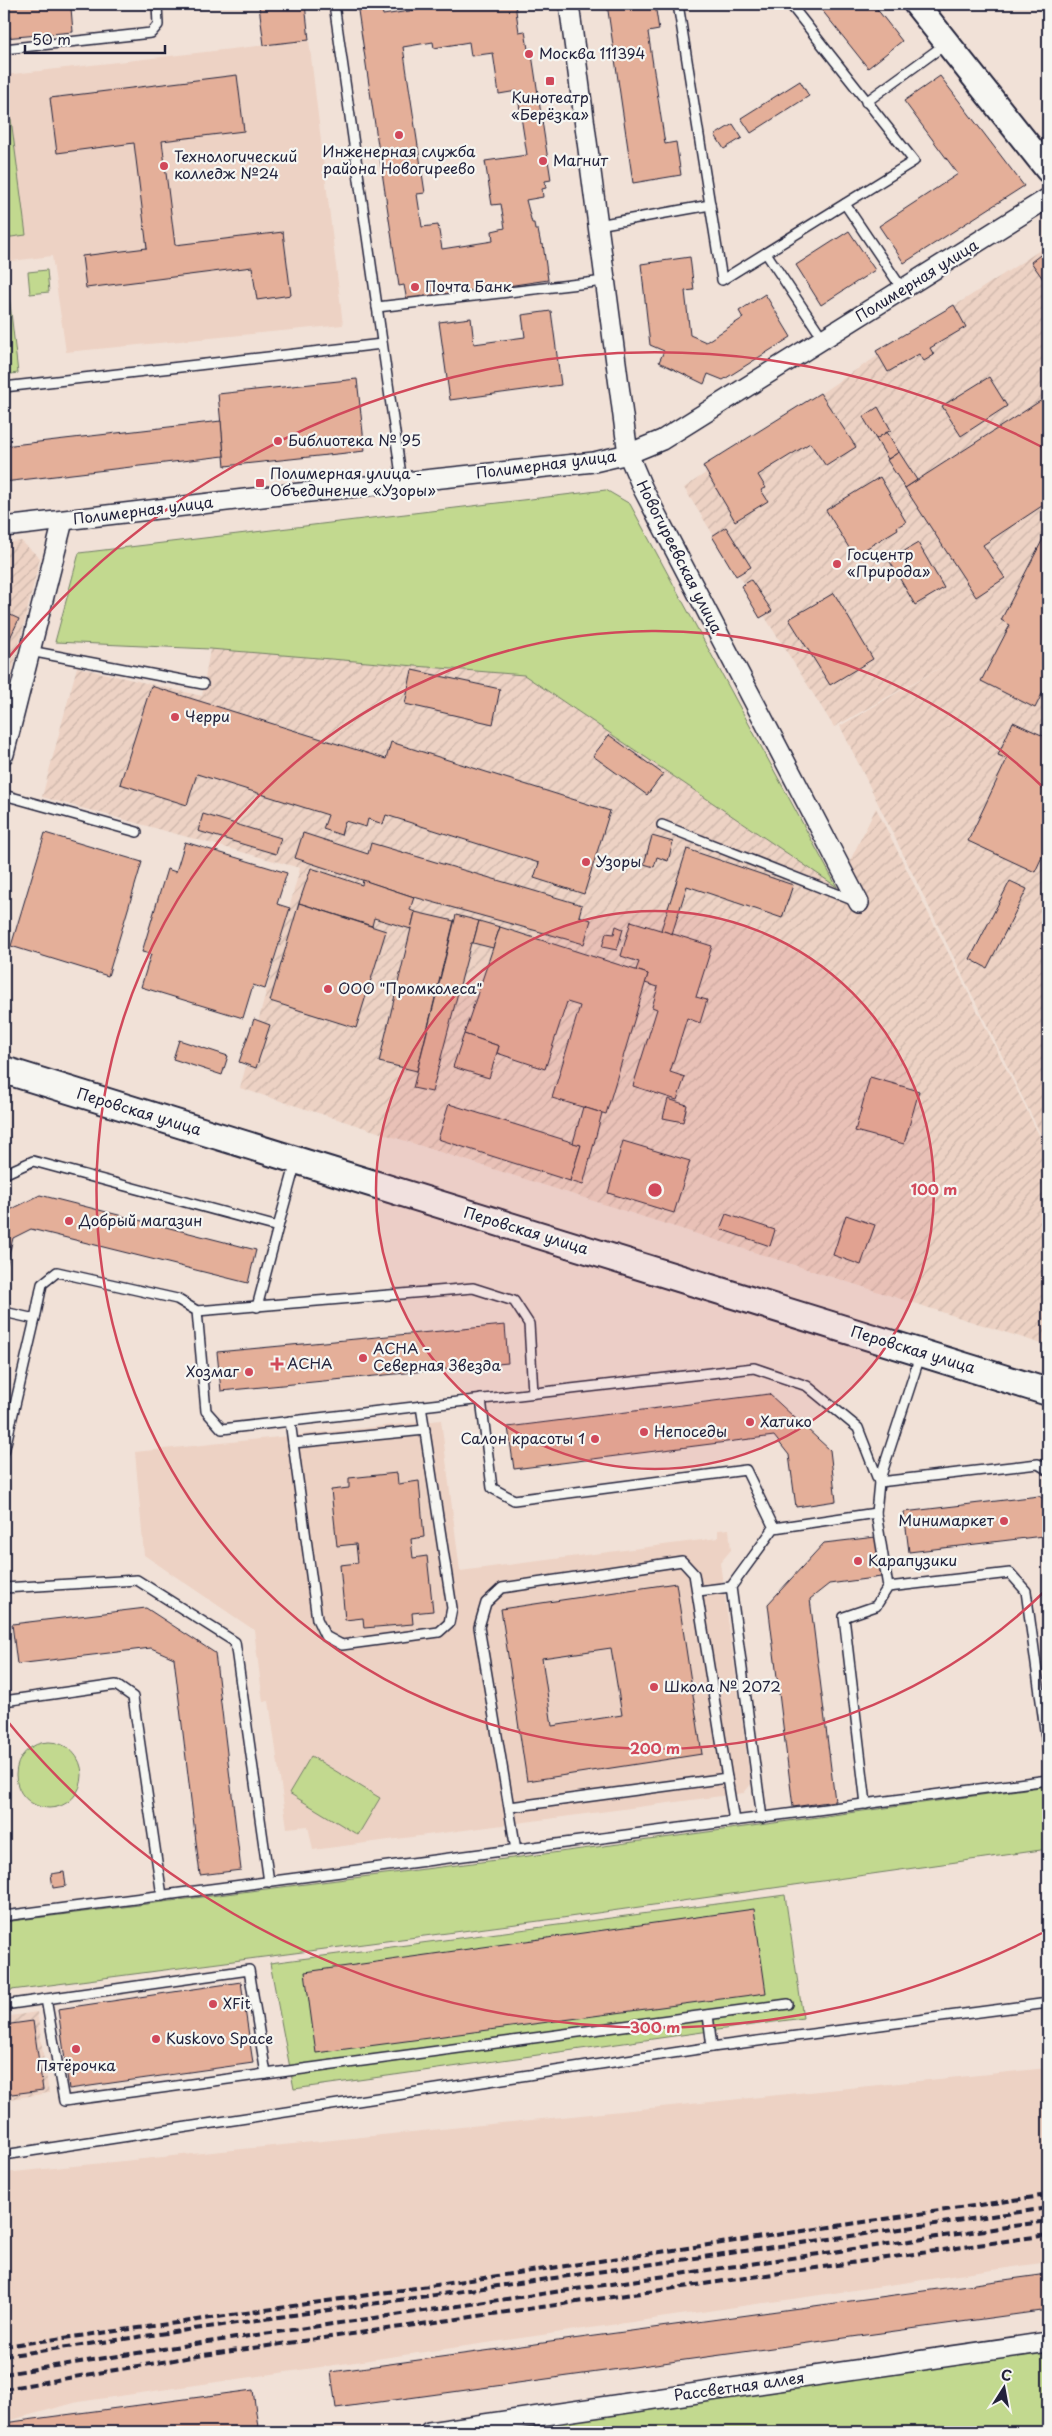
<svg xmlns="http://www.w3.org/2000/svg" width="1052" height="2436" font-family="'Playpen Sans',sans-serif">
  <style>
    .built { fill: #edd2c4 }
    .industrial { fill: url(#industrial-furrows) }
    .park { fill: #c2d98f; stroke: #727e65 }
    .building { fill: #e4af99; stroke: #22223b; fill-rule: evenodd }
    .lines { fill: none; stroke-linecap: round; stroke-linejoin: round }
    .service-casing { stroke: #22223b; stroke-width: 12 }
    .minor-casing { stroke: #22223b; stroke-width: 22 }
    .tertiary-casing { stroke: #22223b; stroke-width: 28 }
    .secondary-casing { stroke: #22223b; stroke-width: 30 }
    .service { stroke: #f6f6f2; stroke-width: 9 }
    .minor { stroke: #f6f6f2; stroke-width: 19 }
    .tertiary { stroke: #f6f6f2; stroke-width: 24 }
    .secondary { stroke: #f6f6f2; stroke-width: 26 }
    .rail { stroke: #22223b; stroke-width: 4; stroke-dasharray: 8 4; stroke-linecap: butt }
    .ring { fill: none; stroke: #d1495b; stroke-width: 2.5 }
    .poi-dot { fill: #d1495b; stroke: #f6f6f2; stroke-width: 2 }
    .labels { text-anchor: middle; stroke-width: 4.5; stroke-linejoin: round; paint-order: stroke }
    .poi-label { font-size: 15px; fill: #22223b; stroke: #f6f6f2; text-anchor: start }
    .street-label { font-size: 15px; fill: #22223b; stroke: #f6f6f2 }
    .centre { fill: #d1495b; stroke: #f6f6f2; stroke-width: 2.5 }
    .ring-label { font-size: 15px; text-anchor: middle; font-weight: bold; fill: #d1495b; stroke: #f6f6f2; stroke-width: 4.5; stroke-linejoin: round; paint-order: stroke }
  </style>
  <defs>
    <pattern id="industrial-furrows" width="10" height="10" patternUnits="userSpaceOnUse" patternTransform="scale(1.25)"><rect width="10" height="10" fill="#edd2c4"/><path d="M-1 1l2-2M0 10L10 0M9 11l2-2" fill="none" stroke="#cbb4a9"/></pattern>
  </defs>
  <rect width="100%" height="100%" fill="#f1e1d7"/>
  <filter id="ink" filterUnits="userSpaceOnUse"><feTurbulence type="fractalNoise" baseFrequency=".02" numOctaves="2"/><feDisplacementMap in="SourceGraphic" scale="10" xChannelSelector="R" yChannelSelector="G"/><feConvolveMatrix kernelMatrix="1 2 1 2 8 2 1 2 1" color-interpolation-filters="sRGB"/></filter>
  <g filter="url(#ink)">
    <g class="built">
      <polygon points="309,40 343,325 66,352 52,256 4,262 4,75"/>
      <polygon points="441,1420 460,1571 718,1538 718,1530 729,1529 731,1550 720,1563 751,1784 744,1793 313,1850 308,1826 287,1828 269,1701 263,1702 254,1630 144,1555 135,1452"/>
      <polygon points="1048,2068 1048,2262 78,2402 4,2422 4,2173"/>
    </g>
    <g class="industrial">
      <polygon points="1048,245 1048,1149 840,726 952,661 834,727 684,488 833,385"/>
      <polygon points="21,541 40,558 4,706 4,543"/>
      <polygon points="210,649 524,675 837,887 876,808 1048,1153 1048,1346 240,1088 300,868 42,797 77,667 202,696"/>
      <polygon points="37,2012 49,2093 4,2100 4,2017"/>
    </g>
    <g class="park">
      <polygon points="11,119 26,235 4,238 4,120"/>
      <polygon points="4,269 6,269 18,373 4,375"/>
      <polygon points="47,270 49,292 30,294 28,272"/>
      <polygon points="606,490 630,504 837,887 524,675 210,649 55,642 79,553"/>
      <circle cx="49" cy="1775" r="33"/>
      <polygon points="311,1756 380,1798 358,1835 289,1793"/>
      <polygon points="1048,1786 1048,1849 562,1918 4,1991 4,1922 552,1853"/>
      <polygon points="785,1895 803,2018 294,2089 270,1963"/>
      <polygon points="1048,2350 1048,2432 466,2432"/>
    </g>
    <g class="building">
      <polygon points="4,4 99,4 99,5 71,8 73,32 4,38"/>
      <polygon points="278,4 305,4 309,40 264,45 259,6"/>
      <path d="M357,4H381L383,15L456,4H515L519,32L525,31L528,49L531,48L551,180L545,181L546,188L542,189L543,197L526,200L532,223H534L535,230H538L541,245L543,244L548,280L407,301L404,285L399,286ZM433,42L434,48L469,42L471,56L493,53L499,94L517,91L527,155L485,161L492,205L501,204L505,228L492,231L493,241L442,249L438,225L422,227L417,194L425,193L403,47Z"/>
      <polygon points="607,4 655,4 659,30 648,32 665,144 676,142 681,175 633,183"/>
      <polygon points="817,4 873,4 902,41 868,68"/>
      <polygon points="237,75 244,131 162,141 175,245 283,232 291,295 257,300 252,267 86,288 82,256 147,248 134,143 57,153 50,98"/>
      <polygon points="940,76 1024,186 904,263 879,226 958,174 904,101"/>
      <polygon points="800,81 809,96 751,133 741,118"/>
      <polygon points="733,124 742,138 724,149 715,135"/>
      <polygon points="849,231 875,270 821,305 796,265"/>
      <polygon points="1048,249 1048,286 1031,262"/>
      <polygon points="690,257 694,290 685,291 690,335 706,342 743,318 739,311 765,294 791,337 723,380 708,374 704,384 659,362 664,351 650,345 641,264"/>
      <polygon points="954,305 966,327 930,348 934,355 924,361 919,354 888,372 876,351"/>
      <polygon points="551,311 561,385 450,400 439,322 471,318 474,344 525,337 522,315"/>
      <polygon points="989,377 1007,406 961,436 942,406"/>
      <polygon points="357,379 365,451 225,466 218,394"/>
      <polygon points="820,393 856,447 826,466 810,443 758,475 766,488 761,490 768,501 735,521 703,466"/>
      <polygon points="1048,396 1048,502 983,545 1005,578 976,597 905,488"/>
      <polygon points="878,407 891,430 876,439 863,417"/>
      <polygon points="221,421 224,456 4,482 4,446"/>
      <polygon points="887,432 899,452 888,459 876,439"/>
      <polygon points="899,452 917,480 905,488 887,460"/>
      <polygon points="880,477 906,522 897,527 898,529 854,556 826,510"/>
      <polygon points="726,527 751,567 736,576 712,536"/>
      <polygon points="1046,533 1048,534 1048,682 1035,708 981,681 1010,625 1001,620"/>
      <polygon points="918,543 944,588 915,605 889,560"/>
      <polygon points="751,580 772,611 760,618 741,586"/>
      <polygon points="834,593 873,659 830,685 789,619"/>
      <polygon points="4,612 19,619 10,638 4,635"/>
      <polygon points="412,670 500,689 493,724 405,704"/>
      <polygon points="151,686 386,759 391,742 610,811 584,894 534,878 539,863 386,815 383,824 368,819 366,827 345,821 341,835 323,829 328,815 197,774 187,805 120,784"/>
      <polygon points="1013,722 1048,738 1048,844 1035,872 968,841 1007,759 998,755"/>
      <polygon points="609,735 663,774 647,795 593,756"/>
      <polygon points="203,814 281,838 276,854 198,831"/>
      <polygon points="45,833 142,862 108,976 11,946"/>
      <polygon points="303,833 368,854 371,843 582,905 579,916 591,920 584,944 414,897 295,858"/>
      <polygon points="652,836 673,842 668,861 657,857 654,867 644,864"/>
      <polygon points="185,842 287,873 277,904 290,908 265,989 253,985 243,1018 141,987 151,954 142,952 167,869 176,872"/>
      <polygon points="687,849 793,885 782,918 687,886 672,934 661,930"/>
      <polygon points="311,868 362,885 363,880 414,897 410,910 415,912 411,929 374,918 372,926 299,903"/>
      <polygon points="1010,881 1027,889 987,968 970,959"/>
      <polygon points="299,903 386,931 356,1028 270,1001"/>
      <polygon points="415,912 454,921 417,1071 379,1062"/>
      <polygon points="456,915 479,921 473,943 471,943 432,1092 413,1088"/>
      <polygon points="479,921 500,927 493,948 473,943"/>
      <polygon points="631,921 712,946 696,997 707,1000 700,1023 687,1018 670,1072 685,1077 677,1100 633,1086 657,1009 652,1007 658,987 645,983 648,974 636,970 639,962 621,956"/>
      <polygon points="616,926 623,929 617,950 602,947 606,933 614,934"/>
      <polygon points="500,927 648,974 606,1114 552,1098 580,1006 567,1002 545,1069 497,1053 499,1046 464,1034"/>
      <polygon points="254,1019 270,1025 256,1068 239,1062"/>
      <polygon points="464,1034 499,1046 489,1078 453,1067"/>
      <polygon points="179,1040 228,1056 222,1075 173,1059"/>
      <polygon points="870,1077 919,1091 904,1144 855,1131"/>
      <polygon points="668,1099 687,1105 683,1122 663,1118"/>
      <polygon points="449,1104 581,1145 570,1181 438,1139"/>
      <polygon points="583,1107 602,1113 583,1185 570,1181 581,1145 573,1143"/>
      <polygon points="623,1141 690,1161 674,1213 608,1193"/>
      <polygon points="40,1195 256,1250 248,1283 31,1229 13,1238 4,1276 4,1213"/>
      <polygon points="726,1214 775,1230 770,1246 720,1229"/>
      <polygon points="846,1215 875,1225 861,1265 833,1255"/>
      <polygon points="505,1325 508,1363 221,1391 217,1352"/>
      <polygon points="769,1394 830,1450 836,1501 796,1507 789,1455 774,1436 514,1469 508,1427"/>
      <polygon points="397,1473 398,1484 419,1481 424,1537 411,1539 413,1558 427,1556 433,1611 412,1613 413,1624 364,1628 363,1618 345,1620 340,1565 358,1563 356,1544 337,1546 331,1490 349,1488 349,1478"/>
      <polygon points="1039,1496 1048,1502 1048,1539 1043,1536 909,1552 904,1512"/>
      <polygon points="876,1537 881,1577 829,1584 810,1599 835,1801 793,1807 768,1604 824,1543"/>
      <path d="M676,1583L702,1754L527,1781L501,1609ZM611,1648L622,1715L552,1726L542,1658Z"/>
      <polygon points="146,1608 215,1653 241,1870 200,1875 174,1658 151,1648 17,1664 12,1624"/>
      <polygon points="64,1872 66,1886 53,1888 51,1874"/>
      <polygon points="754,1909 766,1993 316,2053 305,1972"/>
      <polygon points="241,1982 253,2063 69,2089 58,2009"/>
      <polygon points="33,2021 43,2090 4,2095 4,2025"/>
      <polygon points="1048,2274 1048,2310 336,2408 331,2372"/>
      <polygon points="253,2390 258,2427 217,2432 4,2432 4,2423"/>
    </g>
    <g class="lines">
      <g class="service-casing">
        <g id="service">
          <polyline points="334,4 402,482"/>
          <polyline points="678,4 722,280 914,161 790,4"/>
          <polyline points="4,49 151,33 158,25 157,4"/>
          <polyline points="866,102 947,43"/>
          <polyline points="845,204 903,290"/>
          <polyline points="598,225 710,205"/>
          <polyline points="766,253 824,340"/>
          <polyline points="377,307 605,281"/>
          <polyline points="4,387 382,344"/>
          <polyline points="30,651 203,684"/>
          <polyline points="4,703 16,693"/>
          <polyline points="4,795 137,832"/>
          <polyline points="662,825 855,901"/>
          <polyline points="4,1174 33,1161 278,1227 257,1307"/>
          <polyline points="278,1227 296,1162"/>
          <polyline points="197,1311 473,1288 514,1301 529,1324 533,1393"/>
          <polyline points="4,1312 35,1319 42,1284 57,1272 177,1299 197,1311 206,1411 222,1429 754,1368 807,1386 858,1428 879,1482 876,1513 888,1587"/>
          <polyline points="920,1356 879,1482 1038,1464 1048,1470"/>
          <polyline points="481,1399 492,1488 514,1500 746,1470 774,1528"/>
          <polyline points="290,1421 317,1619 325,1636 342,1645 439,1632 449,1623 452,1608 421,1406"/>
          <polyline points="293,1443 425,1430"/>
          <polyline points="4,1452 35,1319"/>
          <polyline points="4,1588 137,1580 235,1642 269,1882"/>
          <polyline points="698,1591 731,1587"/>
          <polyline points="4,1701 116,1685 133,1697 162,1896"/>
          <polyline points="727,1778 734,1821"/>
          <polyline points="866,1804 844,1617 876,1606 888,1587 1010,1573 1026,1591 1048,1752"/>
          <polyline points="510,1807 727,1778 694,1574 682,1561 502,1588 486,1603 479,1627 516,1850"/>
          <polyline points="762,1818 731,1587 774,1528 876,1513"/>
          <polyline points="4,1916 1048,1780"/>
          <polyline points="46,1999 64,2101 788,2004"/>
          <polyline points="4,2005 249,1970 266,2074"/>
          <polyline points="708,2015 712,2047"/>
          <polyline points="4,2155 712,2047 1048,2003"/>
        </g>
      </g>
      <g class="minor-casing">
        <g id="minor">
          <polyline points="569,4 628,454 643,489 859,903"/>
          <polyline points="4,527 262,497 594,462 628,454 662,440 1048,198"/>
          <polyline points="4,754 63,521"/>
          <polyline points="429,2432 1048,2342"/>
        </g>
      </g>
      <g class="tertiary-casing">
        <polyline id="tertiary" points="916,4 1048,170"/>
      </g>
      <g class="secondary-casing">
        <polyline id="secondary" points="4,1070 1048,1392"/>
      </g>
      <use href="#service" class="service"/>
      <use href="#minor" class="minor"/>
      <use href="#tertiary" class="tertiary"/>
      <use href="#secondary" class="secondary"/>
      <g class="rail">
        <polyline points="4,2346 191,2321 1048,2195"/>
        <polyline points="4,2356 1048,2208"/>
        <polyline points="4,2374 194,2344 1048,2221"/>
        <polyline points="4,2389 197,2356 1048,2235"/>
      </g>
    </g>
  </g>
  <circle cx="655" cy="1190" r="279" fill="#d1495b" fill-opacity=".12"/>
  <g class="ring">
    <circle cx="655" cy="1190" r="279"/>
    <path d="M1047 1589A559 559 0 1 1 1047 791"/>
    <path d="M1042 1933A838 838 0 0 1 4 1717M4 663A838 838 0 0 1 1042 447"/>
  </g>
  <g class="poi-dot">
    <circle cx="529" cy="54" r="5"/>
    <rect x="545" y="76" width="10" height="10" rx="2.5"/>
    <circle cx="399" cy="135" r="5"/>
    <circle cx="543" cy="161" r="5"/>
    <circle cx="164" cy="166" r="5"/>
    <circle cx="415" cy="287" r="5"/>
    <circle cx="278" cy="441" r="5"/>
    <rect x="255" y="478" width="10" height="10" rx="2.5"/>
    <circle cx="837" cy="564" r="5"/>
    <circle cx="175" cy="717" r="5"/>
    <circle cx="586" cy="862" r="5"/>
    <circle cx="328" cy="989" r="5"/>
    <circle cx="69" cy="1221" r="5"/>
    <circle cx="363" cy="1358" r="5"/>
    <path d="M274.5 1356.5h5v5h5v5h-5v5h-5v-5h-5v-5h5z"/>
    <circle cx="249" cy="1372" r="5"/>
    <circle cx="750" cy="1422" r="5"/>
    <circle cx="644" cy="1432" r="5"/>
    <circle cx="595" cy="1439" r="5"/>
    <circle cx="1004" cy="1521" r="5"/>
    <circle cx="858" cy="1561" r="5"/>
    <circle cx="654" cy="1687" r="5"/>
    <circle cx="213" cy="2004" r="5"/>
    <circle cx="156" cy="2039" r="5"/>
    <circle cx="76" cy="2049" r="5"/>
  </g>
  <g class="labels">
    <g class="poi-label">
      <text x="539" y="59">Москва 111394</text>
      <text x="550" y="103" text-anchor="middle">Кинотеатр<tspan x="550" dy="17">«Берёзка»</tspan></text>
      <text x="399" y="157" text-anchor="middle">Инженерная служба<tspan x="399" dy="17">района Новогиреево</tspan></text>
      <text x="174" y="162">Технологический<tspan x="174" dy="17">колледж №24</tspan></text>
      <text x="553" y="166">Магнит</text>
      <text x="425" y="292">Почта Банк</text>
      <text x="288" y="446">Библиотека № 95</text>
      <text x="270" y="479">Полимерная улица -<tspan x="270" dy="17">Объединение «Узоры»</tspan></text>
      <text x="847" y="560">Госцентр<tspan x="847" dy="17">«Природа»</tspan></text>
      <text x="185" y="722">Черри</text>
      <text x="596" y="867">Узоры</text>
      <text x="338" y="994">ООО "Промколеса"</text>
      <text x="79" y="1226">Добрый магазин</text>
      <text x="373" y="1354">АСНА -<tspan x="373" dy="17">Северная Звезда</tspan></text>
      <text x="287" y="1369">АСНА</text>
      <text x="239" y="1377" text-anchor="end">Хозмаг</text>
      <text x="760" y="1427">Хатико</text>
      <text x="654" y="1437">Непоседы</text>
      <text x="585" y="1444" text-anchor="end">Салон красоты 1</text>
      <text x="994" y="1526" text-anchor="end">Минимаркет</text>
      <text x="868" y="1566">Карапузики</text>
      <text x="664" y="1692">Школа № 2072</text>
      <text x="223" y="2009">XFit</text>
      <text x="166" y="2044">Kuskovo Space</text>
      <text x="76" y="2071" text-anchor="middle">Пятёрочка</text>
    </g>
    <g class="street-label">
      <text transform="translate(917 281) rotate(-32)" y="5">Полимерная улица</text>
      <text transform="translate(546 465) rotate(-7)" y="5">Полимерная улица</text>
      <text transform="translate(143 511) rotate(-7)" y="5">Полимерная улица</text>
      <text transform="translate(679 557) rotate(63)" y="5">Новогиреевская улица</text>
      <text transform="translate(139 1112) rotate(17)" y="5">Перовская улица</text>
      <text transform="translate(526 1231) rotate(17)" y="5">Перовская улица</text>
      <text transform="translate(913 1350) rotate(17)" y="5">Перовская улица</text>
      <text transform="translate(739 2387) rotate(-8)" y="5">Рассветная аллея</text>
    </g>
  </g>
  <circle cx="655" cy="1190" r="8" class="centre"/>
  <g class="ring-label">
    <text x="934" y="1195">100 m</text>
    <text x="655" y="1754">200 m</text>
    <text x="655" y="2033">300 m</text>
  </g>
  <rect width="1052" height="2436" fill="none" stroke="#f6f6f2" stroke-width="20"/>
  <rect x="10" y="10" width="1032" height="2416" fill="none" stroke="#22223b" stroke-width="2" filter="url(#ink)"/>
  <g transform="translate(1004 2388) rotate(11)" stroke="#f6f6f2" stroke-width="4" paint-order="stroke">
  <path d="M0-4L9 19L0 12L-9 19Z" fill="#22223b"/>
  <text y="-8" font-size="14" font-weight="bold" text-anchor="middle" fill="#22223b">С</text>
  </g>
  <path d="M25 45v8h140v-8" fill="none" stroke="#22223b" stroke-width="2.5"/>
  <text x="32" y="45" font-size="15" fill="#22223b" stroke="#f6f6f2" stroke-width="4" paint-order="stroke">50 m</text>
</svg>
